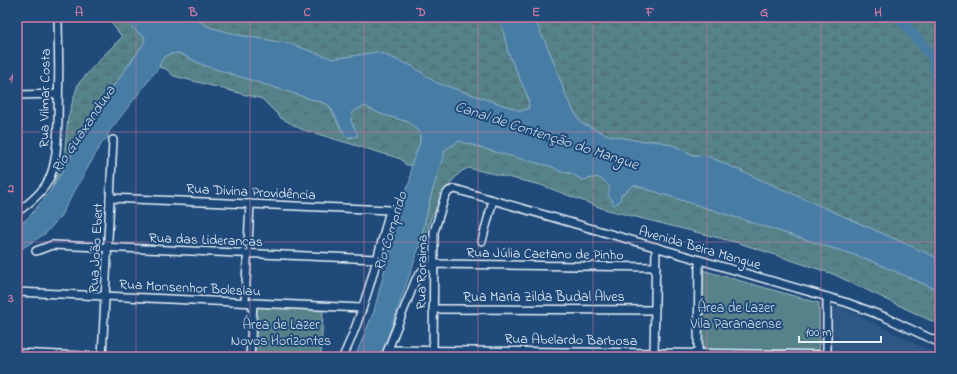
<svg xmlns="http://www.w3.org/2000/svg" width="957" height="374" font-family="'Indie Flower',sans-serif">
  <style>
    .built { fill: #2e5787 }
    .forest { fill: url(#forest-crowns); stroke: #a0bac1 }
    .wetland { fill: url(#wetland-marsh); stroke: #a0bac1 }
    .park { fill: #57828a; stroke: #a0bac1 }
    .water { fill: #477ca4; stroke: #87abc6 }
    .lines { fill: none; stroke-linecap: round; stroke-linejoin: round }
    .river { stroke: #477ca4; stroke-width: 10 }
    .street-casing { stroke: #e8f1f8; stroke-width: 10 }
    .street { stroke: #1f4a7a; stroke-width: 7 }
    .grid { fill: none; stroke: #d37aa2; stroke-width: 1; stroke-opacity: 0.55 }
    .labels { text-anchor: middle; stroke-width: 4; stroke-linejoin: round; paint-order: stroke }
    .street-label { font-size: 14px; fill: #e8f1f8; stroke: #1f4a7a }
    .park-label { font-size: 14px; fill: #d2e0e8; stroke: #1f4a7a }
    .water-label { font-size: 15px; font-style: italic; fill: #d0dfeb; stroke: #1f4a7a }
    .neatline { fill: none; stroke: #d37aa2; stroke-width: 1.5 }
    .grid-label { font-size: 13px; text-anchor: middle; font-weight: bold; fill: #d37aa2 }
  </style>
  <defs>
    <pattern id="forest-crowns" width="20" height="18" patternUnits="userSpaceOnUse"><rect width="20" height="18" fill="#57828a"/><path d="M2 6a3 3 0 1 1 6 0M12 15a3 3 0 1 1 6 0" fill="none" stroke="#4f686d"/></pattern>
    <pattern id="wetland-marsh" width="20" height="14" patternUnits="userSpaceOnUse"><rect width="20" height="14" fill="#57828a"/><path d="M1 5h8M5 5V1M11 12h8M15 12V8" fill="none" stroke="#4f686d"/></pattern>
  </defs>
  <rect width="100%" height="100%" fill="#1f4a7a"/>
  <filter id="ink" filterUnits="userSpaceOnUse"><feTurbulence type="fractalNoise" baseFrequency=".025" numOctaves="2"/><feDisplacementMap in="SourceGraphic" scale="8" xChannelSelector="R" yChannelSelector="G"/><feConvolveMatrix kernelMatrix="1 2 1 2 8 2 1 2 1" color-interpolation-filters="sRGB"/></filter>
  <g filter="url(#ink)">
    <polygon class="built" points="840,306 940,356 940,357 831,357 830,316 831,311 834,307"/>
    <g class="forest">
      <path d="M174,53H179L203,65L327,104C336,113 339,136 352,138L357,132L351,122L352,111L364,106L381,114L409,122L420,133V143L411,165H406L401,159L301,129L281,118L262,99L174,76L166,69L159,67C162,58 165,56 174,53Z"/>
      <polygon points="459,141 499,153 553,167 561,172 570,173 583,180 597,177 603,180 621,195 634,185 867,259 940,291 940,325 833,274 739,243 604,209 541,185 468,168 462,171 452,181 443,195 431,218 423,246 419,248 430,199 445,150"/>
    </g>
    <g class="wetland">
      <polygon points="107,17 122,17 137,32 144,36 145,39 143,45 110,91 51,190 64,157 68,117 78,84 103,56 122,37"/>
      <polygon points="192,17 500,17 508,52 528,97 529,108 521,111 437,83 412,66 377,52 333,59 291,44 238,35 209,27"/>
      <polygon points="536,17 940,17 940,259 707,156 693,155 675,146 657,141 640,141 607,135 581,123 567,99 551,55 538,27"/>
    </g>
    <g class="park">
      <polygon points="702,270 819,303 819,350 702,349"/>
      <polygon points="256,306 323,309 321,357 254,357"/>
    </g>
    <path class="water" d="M122,17H192L209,27L238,35L291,44L333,59L377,52L412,66L437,83L521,111L529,108L528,97L508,52L500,17H536L538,27L551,55L567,99L581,123L607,135L640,141H657L675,146L693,155L707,156L940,259V291L867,259L634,185L621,195L620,201L614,205L612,202L613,200L608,196L610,187L603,180L597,177L583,180L570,173L561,172L553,167L499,153L459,141L445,150L430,199L419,248L381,357H355L374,311L403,197L410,181L411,165L420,143V133L409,122L381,114L364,106L352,112L351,122L357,132V137H347C338,127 337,113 327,104L203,65L179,53C168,53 162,56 159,67L108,133V138L103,141L60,217L46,233L17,252V227L29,217L51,190L110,91L143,45L145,39L144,36L137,32Z"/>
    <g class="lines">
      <polyline class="river" points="899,17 933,58 938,87 940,89"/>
      <g class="street-casing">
        <g id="street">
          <polyline points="17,95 58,94"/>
          <path d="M110,198L390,210C377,260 365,310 343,357"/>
          <path d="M17,212C30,203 44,192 50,177C57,160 57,140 58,122C59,87 59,52 58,17"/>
          <polyline points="482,241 493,200"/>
          <polyline points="36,251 52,245 377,259"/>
          <polyline points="17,292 362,308"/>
          <polyline points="827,297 827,357"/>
          <polyline points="245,302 250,204"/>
          <polyline points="433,309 655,310"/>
          <polyline points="388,350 827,355"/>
          <polyline points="17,353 103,357"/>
          <polyline points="698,354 699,260"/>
          <polyline points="102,357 113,140"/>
          <polyline points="250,357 253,303"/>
          <polyline points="385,357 416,279 423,270 433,264 656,267"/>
          <polyline points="433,357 434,232 445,196 449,191 455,189 848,303 885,317 940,343"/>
          <polyline points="654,357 656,247"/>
        </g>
      </g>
      <use href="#street" class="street"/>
    </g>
  </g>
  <path class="grid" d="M136,17V357M250,17V357M364,17V357M478,17V357M593,17V357M707,17V357M821,17V357M17,132H940M17,242H940"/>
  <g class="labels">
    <g class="street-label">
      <text transform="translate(44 98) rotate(-89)" y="5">Rua Vilmar Costa</text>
      <text transform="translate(251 191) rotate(3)" y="5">Rua Divina Providência</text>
      <text transform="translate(206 239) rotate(2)" y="5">Rua das Lideranças</text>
      <text transform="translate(700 247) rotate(16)" y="5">Avenida Beira Mangue</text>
      <text transform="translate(95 248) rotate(-87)" y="5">Rua João Ebert</text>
      <text transform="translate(545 253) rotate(1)" y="5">Rua Júlia Caetano de Pinho</text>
      <text transform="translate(421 272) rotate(-89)" y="5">Rua Roraima</text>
      <text transform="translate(190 287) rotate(3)" y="5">Rua Monsenhor Boleslau</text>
      <text x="544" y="301">Rua Maria Zilda Budal Alves</text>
      <text transform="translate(571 339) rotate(1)" y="5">Rua Abelardo Barbosa</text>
    </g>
    <g class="park-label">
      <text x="736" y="312">Área de Lazer<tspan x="736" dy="16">Vila Paranaense</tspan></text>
      <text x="281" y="329">Área de Lazer<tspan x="281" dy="16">Novos Horizontes</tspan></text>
    </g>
    <g class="water-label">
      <text transform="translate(83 129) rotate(-56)" y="5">Rio Guaxanduva</text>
      <text transform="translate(547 135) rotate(18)" y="5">Canal de Contenção do Mangue</text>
      <text transform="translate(390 231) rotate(-73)" y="5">Rio Comprido</text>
    </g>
  </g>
  <rect width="957" height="374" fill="none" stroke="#1f4a7a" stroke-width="44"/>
  <path d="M799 336v6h82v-6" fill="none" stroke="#e8f1f8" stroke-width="2"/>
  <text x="805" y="336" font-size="12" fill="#e8f1f8" stroke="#1f4a7a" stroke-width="3" paint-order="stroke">100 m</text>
  <rect x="22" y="22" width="913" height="330" class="neatline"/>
  <g class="grid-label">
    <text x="79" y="16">A</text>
    <text x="193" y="16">B</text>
    <text x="307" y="16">C</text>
    <text x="421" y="16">D</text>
    <text x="536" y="16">E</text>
    <text x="650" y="16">F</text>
    <text x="764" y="16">G</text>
    <text x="878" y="16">H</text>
    <text x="11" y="82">1</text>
    <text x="11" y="192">2</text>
    <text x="11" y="302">3</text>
  </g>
</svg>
